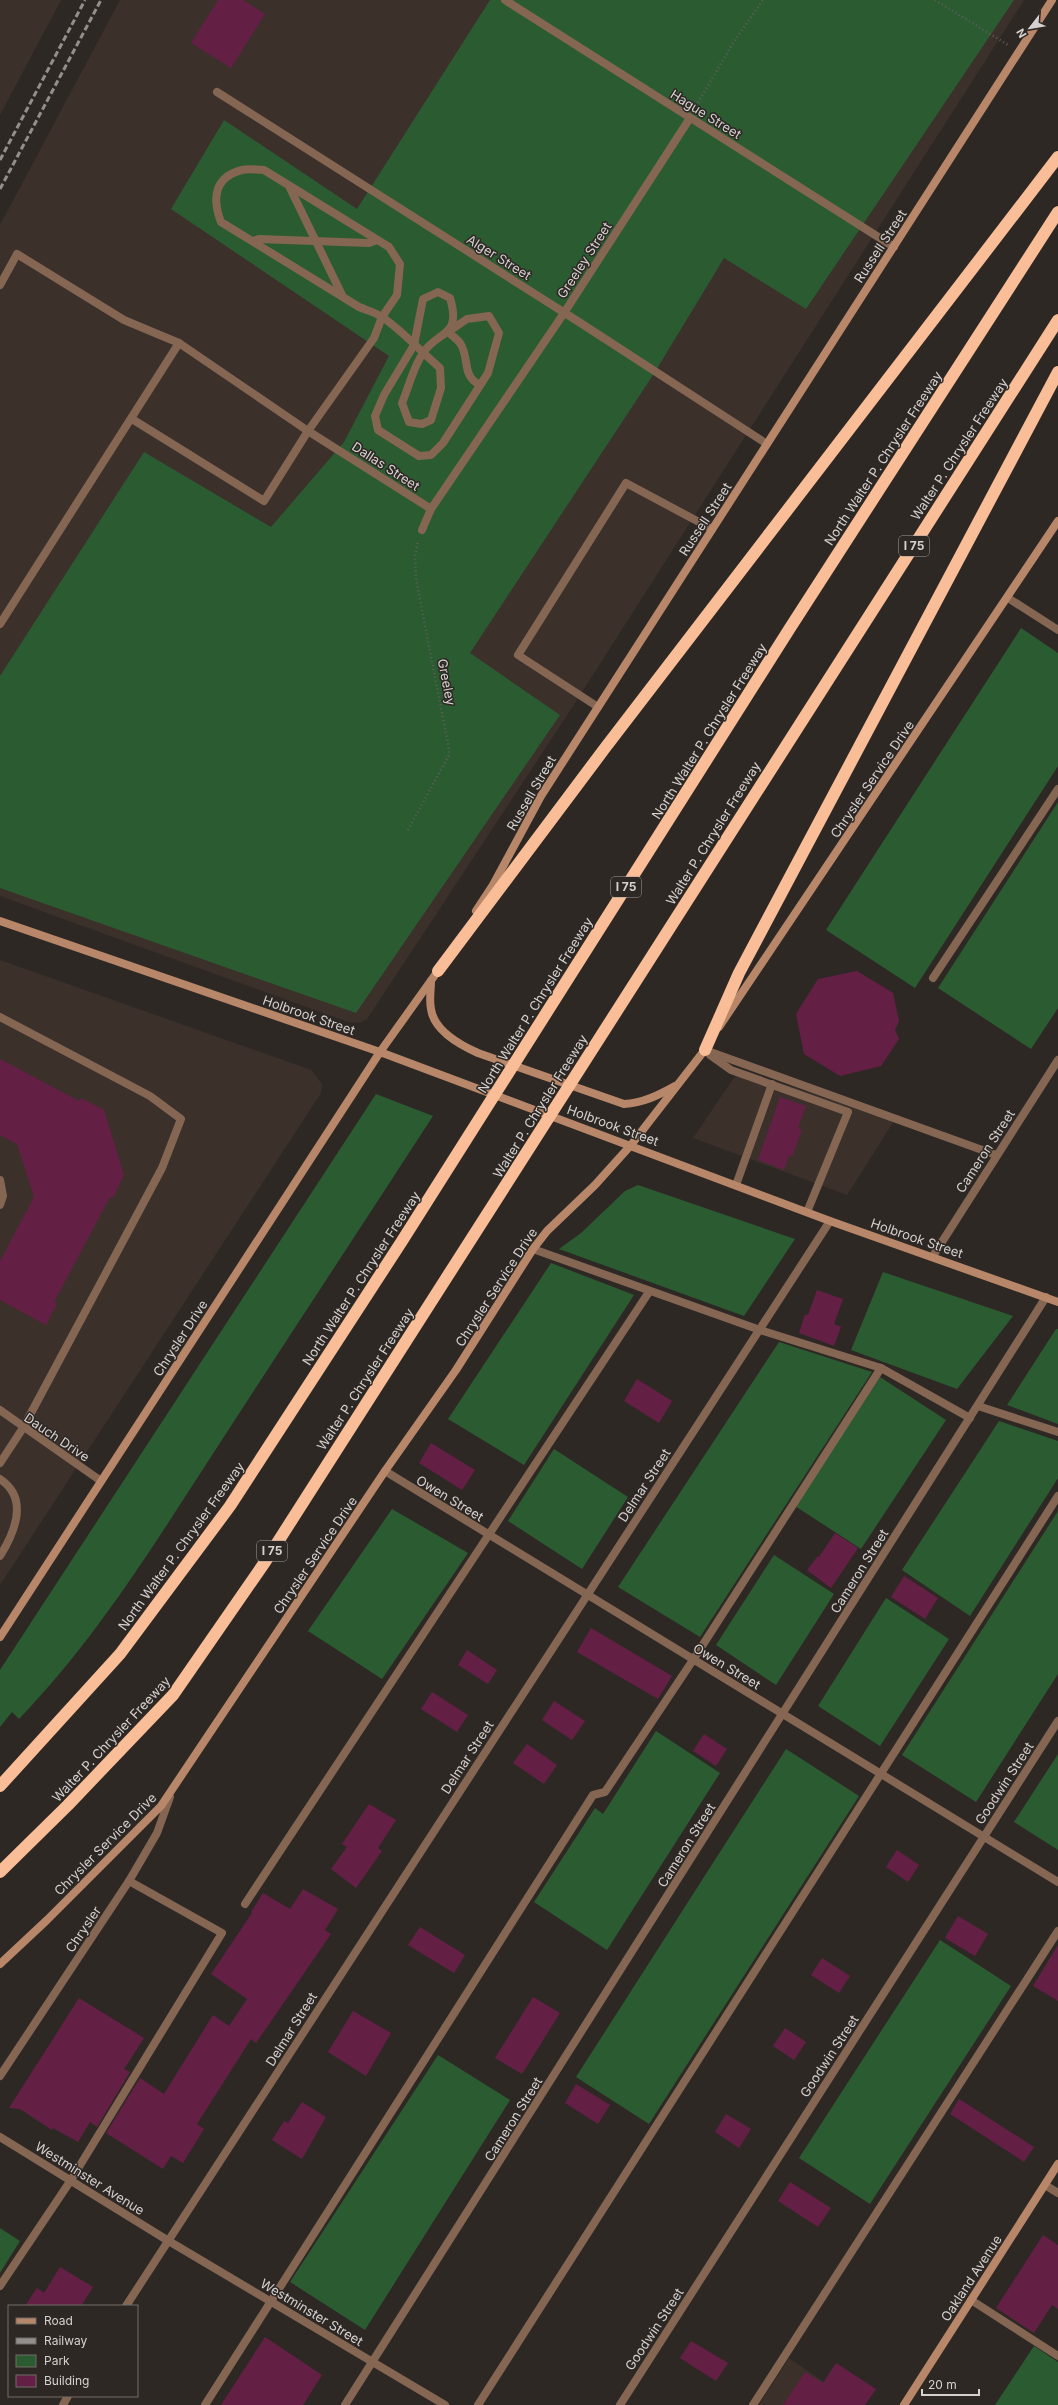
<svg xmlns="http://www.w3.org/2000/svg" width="1058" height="2405" font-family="Inter,sans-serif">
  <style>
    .built { fill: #3c302b }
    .green { fill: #2b5b31 }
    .building { fill: #641f45 }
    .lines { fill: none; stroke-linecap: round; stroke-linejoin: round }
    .path { stroke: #635d5b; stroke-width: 2.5; stroke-dasharray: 1 3; stroke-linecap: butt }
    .lane { stroke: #846653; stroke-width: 8 }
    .street { stroke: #846653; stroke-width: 8 }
    .secondary { stroke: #b88769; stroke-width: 8 }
    .highway { stroke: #f9bd97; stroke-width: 12 }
    .rail { stroke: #938f8c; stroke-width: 3; stroke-dasharray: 6 3; stroke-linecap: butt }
    .labels { text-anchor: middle; stroke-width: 3; stroke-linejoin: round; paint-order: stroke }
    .shield { fill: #2e2825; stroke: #a39e9c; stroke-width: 1 }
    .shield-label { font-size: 12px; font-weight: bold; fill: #d5d1cf }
    .street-label { font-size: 13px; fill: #d5d1cf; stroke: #2e2825 }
  </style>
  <rect width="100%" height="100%" fill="#2e2825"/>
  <g class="built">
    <polygon points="0,0 61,0 0,115"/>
    <polygon points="120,0 1024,0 564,720 367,1019 359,1023 348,1022 0,896 0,225"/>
    <polygon points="0,960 311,1070 322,1084 321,1093 0,1585"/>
    <polygon points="740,1069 894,1121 847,1195 693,1138"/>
    <polygon points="789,2358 857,2405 759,2405"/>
  </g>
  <g class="green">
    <polygon points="490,0 1014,0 806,309 724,258 655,372 470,653 560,715 356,1013 0,888 0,676 144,452 271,527 344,442 389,356 171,209 224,120 357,209"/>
    <polygon points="1021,628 1058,653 1058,766 915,988 826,930"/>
    <polygon points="1058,802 1058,1008 1031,1049 938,988"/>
    <path d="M376,1094L433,1116C361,1227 288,1338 216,1449C155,1543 97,1638 19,1719L12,1712L0,1727V1670Z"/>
    <polygon points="638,1185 795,1239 744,1316 559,1249 581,1233 625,1191"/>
    <polygon points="551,1263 634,1295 524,1465 448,1419"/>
    <polygon points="883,1272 1013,1316 957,1389 851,1350"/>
    <polygon points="1056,1329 1058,1329 1058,1424 1007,1405"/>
    <polygon points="779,1342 872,1372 700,1637 618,1587"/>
    <polygon points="880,1377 946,1420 861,1549 795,1506"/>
    <polygon points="999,1421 1058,1441 1058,1478 970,1616 902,1570"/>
    <polygon points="554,1449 628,1497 582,1569 508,1521"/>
    <polygon points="392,1509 468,1553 382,1679 308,1631"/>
    <polygon points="1058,1511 1058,1674 976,1802 902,1755"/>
    <polygon points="774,1555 834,1594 776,1685 716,1645"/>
    <polygon points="886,1598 949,1639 880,1746 818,1706"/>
    <polygon points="656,1731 720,1773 607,1950 534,1902 595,1808 603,1814"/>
    <polygon points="786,1749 859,1796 649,2124 576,2077"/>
    <polygon points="1058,1754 1058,1850 1014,1822"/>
    <polygon points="940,1940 1011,1986 870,2204 799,2158"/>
    <polygon points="438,2055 510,2100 365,2330 290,2282"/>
    <polygon points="0,2228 20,2241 0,2273"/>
    <polygon points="1034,2346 1058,2362 1058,2405 995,2405"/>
  </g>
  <g class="building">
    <polygon points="218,0 243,0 265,14 231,68 191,43"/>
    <polygon points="857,971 893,993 899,1021 895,1030 899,1039 881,1066 840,1076 804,1054 796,1014 818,979"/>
    <polygon points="0,1059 79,1101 81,1098 104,1110 124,1175 113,1198 110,1197 54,1302 57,1303 46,1325 0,1300 0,1261 34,1197 17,1144 0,1135"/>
    <polygon points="780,1097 806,1106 798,1128 802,1130 792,1157 789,1156 784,1170 758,1160"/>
    <polygon points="817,1290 843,1299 834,1324 841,1327 834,1346 799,1333 805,1314 808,1315"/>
    <polygon points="637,1379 672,1401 659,1423 624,1401"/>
    <polygon points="431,1443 475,1470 462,1490 419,1463"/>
    <polygon points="835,1533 858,1548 831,1588 807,1570 818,1556 819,1557"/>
    <polygon points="904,1576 938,1598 925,1619 891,1597"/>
    <polygon points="591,1628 672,1676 658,1699 577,1652"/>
    <polygon points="467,1650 497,1670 488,1684 458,1665"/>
    <polygon points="432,1692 468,1715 457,1732 421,1709"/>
    <polygon points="554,1701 585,1721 572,1740 542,1720"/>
    <polygon points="704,1734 727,1749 716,1766 693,1751"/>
    <polygon points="527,1744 557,1765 544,1784 513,1763"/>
    <polygon points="369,1804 396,1820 378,1848 382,1851 356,1888 331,1869 347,1847 342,1844"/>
    <polygon points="897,1850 919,1865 908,1882 886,1867"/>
    <polygon points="303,1889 338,1909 325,1930 331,1934 256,2043 251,2039 197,2124 204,2129 183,2163 171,2156 163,2169 106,2133 140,2078 164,2094 213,2015 229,2026 247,1999 211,1974 252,1913 251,1912 263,1893 290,1909"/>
    <polygon points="958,1916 988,1934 975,1956 945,1938"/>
    <polygon points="420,1927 465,1955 454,1973 408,1945"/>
    <polygon points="1058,1945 1058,2001 1033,1986"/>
    <polygon points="822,1958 850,1976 839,1993 811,1975"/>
    <polygon points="533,1997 560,2013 522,2074 495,2058"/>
    <polygon points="79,1998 144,2038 124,2069 130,2072 97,2127 90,2122 78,2142 53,2128 52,2130 20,2109 9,2108"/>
    <polygon points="353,2011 391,2033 366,2076 328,2052"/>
    <polygon points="785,2028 806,2042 794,2060 773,2046"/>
    <polygon points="576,2084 610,2105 598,2124 565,2103"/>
    <polygon points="959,2099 1034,2147 1024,2162 950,2114"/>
    <polygon points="302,2102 326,2117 302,2159 272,2140 284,2121 288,2123"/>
    <polygon points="726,2114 751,2129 739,2148 715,2132"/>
    <polygon points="790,2182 831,2208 818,2227 778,2201"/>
    <polygon points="1043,2235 1058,2245 1058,2309 1052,2305 1034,2333 996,2308"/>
    <polygon points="60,2267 93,2287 81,2306 25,2306 37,2288 44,2293"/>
    <polygon points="265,2337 322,2375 303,2405 221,2405"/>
    <polygon points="691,2341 728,2363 716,2381 680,2358"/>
    <polygon points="836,2363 876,2389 865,2405 783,2405 805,2372 823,2383"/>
  </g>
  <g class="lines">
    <g class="path">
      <polyline points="935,0 1008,45"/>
      <polyline points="696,106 733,43 763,0"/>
      <polyline points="408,830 449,755 449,749 416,579 415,555 418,542"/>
    </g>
    <g class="lane">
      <polyline points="505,0 894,247"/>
      <polyline points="217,92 579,322 767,444"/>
      <polyline points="289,186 342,295"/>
      <polyline points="253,241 259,239 369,243 377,240"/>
      <polyline points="0,285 17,254 124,320 179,343"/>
      <path d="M431,509L308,431L374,338L382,317L397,295L400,264L389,247L264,170C257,170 248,168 242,170C214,177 212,199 221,222L359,307C366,310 375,312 382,317C403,331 421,352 440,368L441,388L431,420L422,424L409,422L402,403C409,387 413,367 423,353C438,330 462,338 450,298L438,292L423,299L414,345L384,395L375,416L378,430L419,456L431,455L443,443L488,373L499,333L489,316L467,319L448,332C451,335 457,339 460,343C470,357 461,376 480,385"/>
      <polyline points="422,530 431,509 564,313 690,118"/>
      <polyline points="0,624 179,343 308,431 264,501 132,419"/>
      <polyline points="598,707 518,655 626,483 712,529"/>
      <polyline points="933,978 1058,789"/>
      <polyline points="0,1017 150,1096 181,1119 162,1168 23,1428 0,1463"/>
      <polyline points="705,1050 996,1155"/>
      <polyline points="710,1055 731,1070 848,1112 807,1212"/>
      <polyline points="0,1180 3,1196 0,1205"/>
      <polyline points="736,1185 772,1084"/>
      <polyline points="533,1249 760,1330 881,1368 970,1418"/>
      <polyline points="978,1406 1058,1432"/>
      <polyline points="0,1410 101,1481"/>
      <path d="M0,1479C29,1498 15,1532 0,1556"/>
      <polyline points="245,1904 649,1292"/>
      <polyline points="0,2076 129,1881 157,1833 170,1797"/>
      <polyline points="0,2286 71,2180 222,1933 129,1881"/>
      <polyline points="971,2300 1058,2356"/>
      <polyline points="205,2405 593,1795 605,1792 693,1660 881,1368"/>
      <polyline points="478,2405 1058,1496"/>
      <polyline points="753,2405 1058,1931"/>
    </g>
    <g class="street">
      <polyline points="1008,598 1058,630"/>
      <polyline points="933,1256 1058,1060"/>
      <polyline points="385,1471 1058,1882"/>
      <polyline points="0,2137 167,2240 445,2405"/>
      <polyline points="1045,2185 1058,2193"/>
      <polyline points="126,2306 830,1221"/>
      <polyline points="63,2405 68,2396"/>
      <polyline points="345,2405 1046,1297"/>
      <polyline points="620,2405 1058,1721"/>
    </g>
    <g class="secondary">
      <polyline points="476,911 493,885 541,796 1052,0"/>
      <polyline points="0,921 380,1052 830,1221 1058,1302"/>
      <path d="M431,981C431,990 429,1000 431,1009C434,1031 460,1045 478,1053L624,1104C643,1103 659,1095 675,1086"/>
      <polyline points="719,1027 1058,521"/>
      <polyline points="0,1637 380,1052 440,968"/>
      <polyline points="0,1964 47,1920 161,1806 385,1471 456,1370 533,1249 547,1231 595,1185 631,1145 707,1047"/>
      <polyline points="904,2405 1058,2164"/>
    </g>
    <g class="highway">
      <polyline points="438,971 605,748 1058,157"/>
      <polyline points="705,1050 739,973 1058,372"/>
      <polyline points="0,1786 120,1654 230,1506 402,1241 790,628 1058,212"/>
      <polyline points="0,1872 68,1805 173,1695 265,1562 1058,320"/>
    </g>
    <g class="rail">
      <polyline points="0,160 85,0"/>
      <polyline points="0,189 101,0"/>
    </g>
  </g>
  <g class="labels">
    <g class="shield">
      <rect x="899" y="536" width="30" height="20" rx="3"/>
      <rect x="611" y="877" width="30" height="20" rx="3"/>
      <rect x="257" y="1541" width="30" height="20" rx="3"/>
    </g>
    <g class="shield-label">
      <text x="914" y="550">I 75</text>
      <text x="626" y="891">I 75</text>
      <text x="272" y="1555">I 75</text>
    </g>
    <g class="street-label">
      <text transform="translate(706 114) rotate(32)" y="5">Hague Street</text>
      <text transform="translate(880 246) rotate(-57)" y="5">Russell Street</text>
      <text transform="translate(499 257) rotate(32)" y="5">Alger Street</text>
      <text transform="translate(584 260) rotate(-57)" y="5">Greeley Street</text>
      <text transform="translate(959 449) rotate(-57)" y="5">Walter P. Chrysler Freeway</text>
      <text transform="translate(883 458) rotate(-57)" y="5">North Walter P. Chrysler Freeway</text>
      <text transform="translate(386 466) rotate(33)" y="5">Dallas Street</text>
      <text transform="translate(705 519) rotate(-57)" y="5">Russell Street</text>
      <text transform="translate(447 682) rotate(79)" y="5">Greeley</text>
      <text transform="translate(709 731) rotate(-58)" y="5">North Walter P. Chrysler Freeway</text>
      <text transform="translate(872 779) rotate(-56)" y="5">Chrysler Service Drive</text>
      <text transform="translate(531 793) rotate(-60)" y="5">Russell Street</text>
      <text transform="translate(713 833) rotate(-58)" y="5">Walter P. Chrysler Freeway</text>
      <text transform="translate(535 1005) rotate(-58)" y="5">North Walter P. Chrysler Freeway</text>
      <text transform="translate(309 1015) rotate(19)" y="5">Holbrook Street</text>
      <text transform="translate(540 1106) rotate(-58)" y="5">Walter P. Chrysler Freeway</text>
      <text transform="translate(613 1125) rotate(20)" y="5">Holbrook Street</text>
      <text transform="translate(985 1151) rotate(-57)" y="5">Cameron Street</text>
      <text transform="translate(917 1238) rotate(19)" y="5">Holbrook Street</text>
      <text transform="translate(361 1278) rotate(-57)" y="5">North Walter P. Chrysler Freeway</text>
      <text transform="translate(496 1287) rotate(-57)" y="5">Chrysler Service Drive</text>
      <text transform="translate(180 1338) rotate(-57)" y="5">Chrysler Drive</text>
      <text transform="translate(365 1379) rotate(-57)" y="5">Walter P. Chrysler Freeway</text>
      <text transform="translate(57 1437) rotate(34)" y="5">Dauch Drive</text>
      <text transform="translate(644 1485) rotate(-57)" y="5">Delmar Street</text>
      <text transform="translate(450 1498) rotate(31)" y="5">Owen Street</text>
      <text transform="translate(181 1546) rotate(-54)" y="5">North Walter P. Chrysler Freeway</text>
      <text transform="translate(315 1555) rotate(-56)" y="5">Chrysler Service Drive</text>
      <text transform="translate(859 1571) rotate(-58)" y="5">Cameron Street</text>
      <text transform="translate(727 1666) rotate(31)" y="5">Owen Street</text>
      <text transform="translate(111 1739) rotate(-47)" y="5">Walter P. Chrysler Freeway</text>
      <text transform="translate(467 1757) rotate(-57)" y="5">Delmar Street</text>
      <text transform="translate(1004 1783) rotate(-57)" y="5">Goodwin Street</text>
      <text transform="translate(105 1844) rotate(-45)" y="5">Chrysler Service Drive</text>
      <text transform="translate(686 1845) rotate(-58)" y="5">Cameron Street</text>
      <text transform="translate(83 1929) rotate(-56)" y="5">Chrysler</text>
      <text transform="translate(291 2029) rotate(-58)" y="5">Delmar Street</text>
      <text transform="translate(829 2056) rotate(-57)" y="5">Goodwin Street</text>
      <text transform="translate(513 2119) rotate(-58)" y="5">Cameron Street</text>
      <text transform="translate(90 2178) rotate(32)" y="5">Westminster Avenue</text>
      <text transform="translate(971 2278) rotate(-57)" y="5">Oakland Avenue</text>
      <text transform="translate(312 2312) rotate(31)" y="5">Westminster Street</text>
      <text transform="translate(654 2329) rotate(-57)" y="5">Goodwin Street</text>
    </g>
  </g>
  <rect x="8" y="2305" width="130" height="92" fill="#2e2825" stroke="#716c69"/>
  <rect x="16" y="2318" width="20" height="6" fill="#b88769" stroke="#716c69"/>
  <text x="44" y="2325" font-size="12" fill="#d5d1cf">Road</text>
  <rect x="16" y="2338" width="20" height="6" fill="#938f8c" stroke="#716c69"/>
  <text x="44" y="2345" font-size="12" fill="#d5d1cf">Railway</text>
  <rect x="16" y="2355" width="20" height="12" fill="#2b5b31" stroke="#716c69"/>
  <text x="44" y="2365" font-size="12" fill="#d5d1cf">Park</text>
  <rect x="16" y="2375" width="20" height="12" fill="#641f45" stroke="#716c69"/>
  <text x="44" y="2385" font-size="12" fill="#d5d1cf">Building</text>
  <g transform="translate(1030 28) rotate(239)" stroke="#2e2825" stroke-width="3" paint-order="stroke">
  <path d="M0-3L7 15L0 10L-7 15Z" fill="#d5d1cf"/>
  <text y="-6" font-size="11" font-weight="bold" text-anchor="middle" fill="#d5d1cf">N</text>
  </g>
  <path d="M922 2389v6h57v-6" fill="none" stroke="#d5d1cf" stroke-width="2"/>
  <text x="928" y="2389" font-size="12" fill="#d5d1cf" stroke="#2e2825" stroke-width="3" paint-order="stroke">20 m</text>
</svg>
